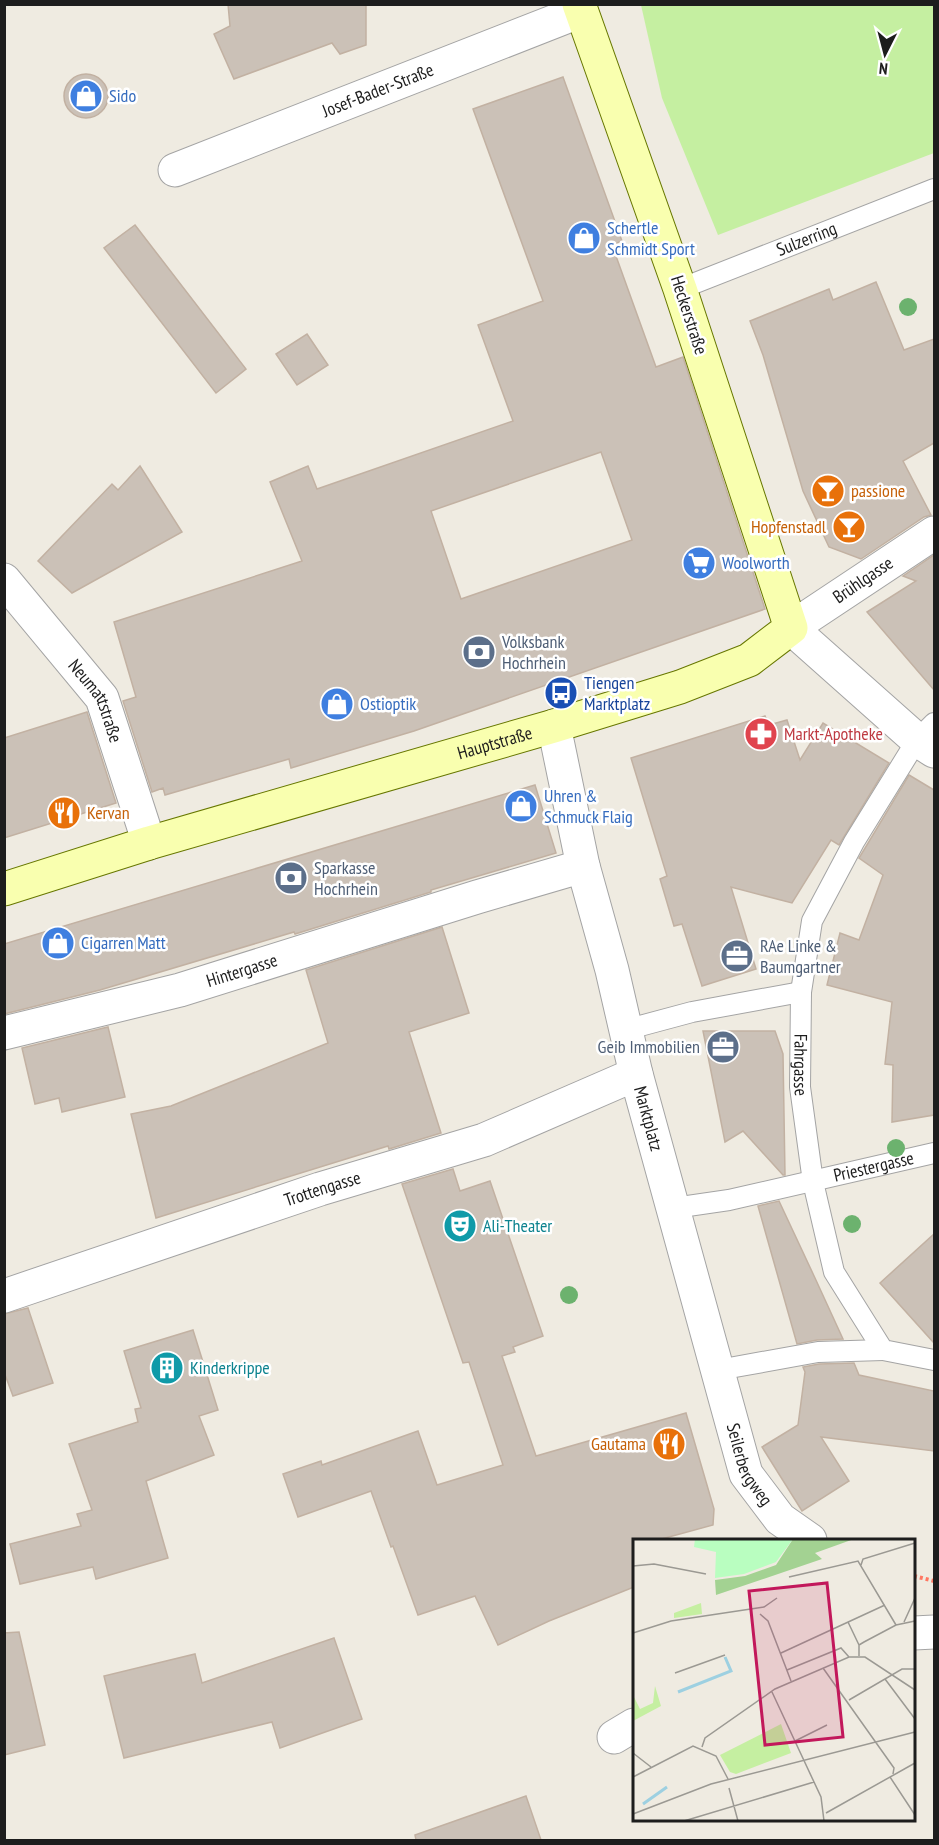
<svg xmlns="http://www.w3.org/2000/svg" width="939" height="1845" font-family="'PT Sans Narrow',sans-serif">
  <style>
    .grass { fill: #c5efa1 }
    .building { fill: #cbc1b7; stroke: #c2b1a2; stroke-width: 1.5; fill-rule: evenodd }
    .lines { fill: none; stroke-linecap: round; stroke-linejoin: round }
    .lane-casing { stroke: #a4a4a4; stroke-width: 22 }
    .street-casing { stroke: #a4a4a4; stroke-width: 35 }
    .secondary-casing { stroke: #677700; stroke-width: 35 }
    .path { stroke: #ff7762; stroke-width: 4; stroke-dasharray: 3 3; stroke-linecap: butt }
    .lane { stroke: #fff; stroke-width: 20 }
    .street { stroke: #fff; stroke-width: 33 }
    .secondary { stroke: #f9ffaf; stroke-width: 33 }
    .tree { fill: #6cb26e }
    .labels { text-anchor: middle; stroke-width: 5; stroke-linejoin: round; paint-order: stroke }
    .street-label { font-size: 18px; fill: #1d1d1d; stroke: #fff }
    .shop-label { font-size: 18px; fill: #366cbe; stroke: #fff; text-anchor: start }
    .food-label { font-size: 18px; fill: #c56008; stroke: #fff; text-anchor: start }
    .service-label { font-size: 18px; fill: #4e5e75; stroke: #fff; text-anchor: start }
    .transit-label { font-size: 18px; fill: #164399; stroke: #fff; text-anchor: start }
    .health-label { font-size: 18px; fill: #be3a42; stroke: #fff; text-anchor: start }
    .culture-label { font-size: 18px; fill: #0d838f; stroke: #fff; text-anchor: start }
    .inset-river { fill: none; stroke: #9dd0e1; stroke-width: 3 }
    .inset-road { fill: none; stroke: #9b9993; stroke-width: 1.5 }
    .view { fill: #c2185b; fill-opacity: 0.15; stroke: #c2185b; stroke-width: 3 }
    .inset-edge { fill: none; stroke: #1d1d1d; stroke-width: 3 }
  </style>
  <rect width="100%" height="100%" fill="#efebe1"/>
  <polygon class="grass" points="641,5 934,5 934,153 718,235 662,98"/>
  <g class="building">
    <polygon points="228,4 366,4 366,45 340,54 332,43 234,79 214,34 230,26"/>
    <circle cx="86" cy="96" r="22"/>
    <path d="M563,77L622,241L612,245L656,367L683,357L765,609L414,731L291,768L289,759L165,795L163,788L152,792L123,701L136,697L114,622L302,561L270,482L308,466L317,489L513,421L478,325L543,301L473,109ZM601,452L632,540L461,599L431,511Z"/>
    <polygon points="135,225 246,369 216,393 104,248"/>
    <polygon points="876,282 904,350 934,339 934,443 903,461 931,515 924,517 861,559 829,547 803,491 763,355 750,321 829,289 833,300"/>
    <polygon points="307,334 328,365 297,385 276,354"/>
    <polygon points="140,466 182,532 72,593 38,561 112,484 118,490"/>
    <polygon points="934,555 934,690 867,612 916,581 903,576"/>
    <polygon points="87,712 116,803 4,838 4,738"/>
    <polygon points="765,716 769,725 787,720 800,760 823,723 889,763 839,845 831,840 792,903 731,887 756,969 702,986 682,924 674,926 660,879 667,876 631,758"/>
    <polygon points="909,775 934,790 934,1115 892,1122 893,1065 885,1064 892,1002 827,985 840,933 859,940 883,875 859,858"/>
    <polygon points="535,785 556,853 431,890 431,892 295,934 294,932 100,990 4,1014 4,944"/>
    <polygon points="442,927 469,1013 409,1032 441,1133 389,1149 388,1146 156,1218 131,1114 171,1106 328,1043 306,970"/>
    <polygon points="108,1027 125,1097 62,1112 59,1098 35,1104 22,1048"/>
    <polygon points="703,1031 775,1031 783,1054 785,1175 783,1175 743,1131 725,1142"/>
    <polygon points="453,1169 460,1191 490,1181 543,1336 513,1347 515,1352 502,1356 536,1456 686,1413 714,1509 713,1525 658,1540 634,1540 634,1587 549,1621 498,1645 475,1596 418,1615 393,1546 391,1547 371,1491 298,1517 283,1474 321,1461 322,1465 418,1431 437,1485 503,1465 469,1362 463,1363 402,1184"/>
    <polygon points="779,1201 815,1278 843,1339 817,1340 797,1344 758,1206"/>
    <polygon points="934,1234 934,1343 880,1283"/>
    <polygon points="28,1308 53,1383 13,1396 4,1372 4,1314"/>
    <polygon points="193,1330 218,1410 199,1416 214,1455 146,1481 168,1558 96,1579 93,1567 20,1584 10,1544 81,1526 77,1514 92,1510 69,1444 138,1422 135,1409 141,1408 124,1351"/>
    <polygon points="854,1363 859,1375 934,1391 934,1451 821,1437 849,1481 802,1511 762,1447 798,1425 805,1372 803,1367 819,1364"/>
    <polygon points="19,1632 45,1745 4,1755 4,1633"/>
    <polygon points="334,1638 362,1719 280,1748 272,1722 124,1758 104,1676 195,1654 202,1683"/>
    <polygon points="526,1796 541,1840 416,1840 415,1835"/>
  </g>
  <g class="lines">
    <g class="lane-casing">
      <g id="lane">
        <path id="s1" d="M680,289L934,189"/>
        <path id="s2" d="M934,723L917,740L854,842L812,921L801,992L800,1087L813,1182L834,1272L883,1350L934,1360"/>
        <polyline points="625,1030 692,1012 801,992"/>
        <path id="s3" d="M674,1208L729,1200L934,1153"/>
        <polyline points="718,1370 818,1352 883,1350"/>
      </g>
    </g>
    <g class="street-casing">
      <g id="street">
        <path id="s4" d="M175,170L581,11"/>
        <polyline points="934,533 791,628 917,740 934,751"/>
        <path id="s5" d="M4,580L102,698L149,843"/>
        <path id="s6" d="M554,726L583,866L612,970L636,1074L746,1474L780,1519L810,1540"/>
        <path id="s7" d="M4,1033L180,990L477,897L583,866"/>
        <path id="s8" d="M4,1296L320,1189L484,1140L636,1074"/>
        <polyline points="914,1633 934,1632"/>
        <polyline points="614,1737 634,1725"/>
      </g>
    </g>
    <g class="secondary-casing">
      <g id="secondary">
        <path id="s9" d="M4,889L149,843L554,726L680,687L749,660L791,628L680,289L579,4"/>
      </g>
    </g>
    <polyline class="path" points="914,1576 934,1581"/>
    <use href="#lane" class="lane"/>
    <use href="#street" class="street"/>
    <use href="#secondary" class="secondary"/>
  </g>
  <g class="tree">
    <circle cx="908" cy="307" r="9"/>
    <circle cx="896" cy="1148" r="9"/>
    <circle cx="852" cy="1224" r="9"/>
    <circle cx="569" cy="1295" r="9"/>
  </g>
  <defs>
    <g id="shop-disc" transform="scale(1.725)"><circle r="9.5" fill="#3f7fe0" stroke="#fff"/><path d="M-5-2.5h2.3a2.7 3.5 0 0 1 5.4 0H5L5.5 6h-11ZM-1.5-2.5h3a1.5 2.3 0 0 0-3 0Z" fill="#fff"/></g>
    <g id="bar-disc" transform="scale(1.725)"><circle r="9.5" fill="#e8710a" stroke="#fff"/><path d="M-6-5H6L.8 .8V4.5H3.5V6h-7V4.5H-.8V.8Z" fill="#fff"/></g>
    <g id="supermarket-disc" transform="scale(1.725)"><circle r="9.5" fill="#3f7fe0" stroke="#fff"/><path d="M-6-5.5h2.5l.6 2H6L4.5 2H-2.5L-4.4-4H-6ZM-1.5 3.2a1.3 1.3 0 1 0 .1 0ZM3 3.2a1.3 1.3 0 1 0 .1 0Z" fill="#fff"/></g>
    <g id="bank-disc" transform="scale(1.725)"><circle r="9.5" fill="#5c6f8a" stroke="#fff"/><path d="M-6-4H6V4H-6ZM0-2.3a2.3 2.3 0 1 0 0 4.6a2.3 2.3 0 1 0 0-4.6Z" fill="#fff"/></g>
    <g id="bus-disc" transform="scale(1.725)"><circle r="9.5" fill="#1a4fb4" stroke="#fff"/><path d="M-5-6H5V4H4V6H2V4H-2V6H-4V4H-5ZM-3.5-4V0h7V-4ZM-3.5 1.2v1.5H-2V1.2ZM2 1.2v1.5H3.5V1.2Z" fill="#fff"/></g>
    <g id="pharmacy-disc" transform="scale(1.725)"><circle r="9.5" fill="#e0444e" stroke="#fff"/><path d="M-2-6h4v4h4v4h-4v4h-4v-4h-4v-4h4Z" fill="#fff"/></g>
    <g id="restaurant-disc" transform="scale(1.725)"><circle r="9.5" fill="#e8710a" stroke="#fff"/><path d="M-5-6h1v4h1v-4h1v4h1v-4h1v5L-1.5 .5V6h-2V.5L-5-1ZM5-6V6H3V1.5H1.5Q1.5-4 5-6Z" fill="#fff"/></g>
    <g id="office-disc" transform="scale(1.725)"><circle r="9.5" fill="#5c6f8a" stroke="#fff"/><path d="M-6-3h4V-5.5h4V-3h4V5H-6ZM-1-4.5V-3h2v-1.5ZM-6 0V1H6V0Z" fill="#fff"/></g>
    <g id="theatre-disc" transform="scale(1.725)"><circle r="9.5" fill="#0f9aa8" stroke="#fff"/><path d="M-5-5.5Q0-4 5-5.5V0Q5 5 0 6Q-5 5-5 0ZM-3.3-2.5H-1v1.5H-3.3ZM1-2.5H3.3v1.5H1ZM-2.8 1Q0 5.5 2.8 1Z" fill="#fff"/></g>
    <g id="building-disc" transform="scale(1.725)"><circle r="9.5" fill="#0f9aa8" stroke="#fff"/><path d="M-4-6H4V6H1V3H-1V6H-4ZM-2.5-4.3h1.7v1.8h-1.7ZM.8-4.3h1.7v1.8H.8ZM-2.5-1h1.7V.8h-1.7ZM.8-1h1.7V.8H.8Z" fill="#fff"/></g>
  </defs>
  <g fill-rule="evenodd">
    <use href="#shop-disc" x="86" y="96"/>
    <use href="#shop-disc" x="584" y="238"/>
    <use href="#bar-disc" x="828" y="491"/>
    <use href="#bar-disc" x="849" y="527"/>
    <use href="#supermarket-disc" x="699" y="563"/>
    <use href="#bank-disc" x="479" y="652"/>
    <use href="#bus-disc" x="561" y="693"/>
    <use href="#shop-disc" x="337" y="704"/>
    <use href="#pharmacy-disc" x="761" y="734"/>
    <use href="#shop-disc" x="521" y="806"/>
    <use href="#restaurant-disc" x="64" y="813"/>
    <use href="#bank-disc" x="291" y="878"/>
    <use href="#shop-disc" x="58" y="943"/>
    <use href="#office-disc" x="737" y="956"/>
    <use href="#office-disc" x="723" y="1047"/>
    <use href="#theatre-disc" x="460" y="1226"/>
    <use href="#building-disc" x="167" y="1368"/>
    <use href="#restaurant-disc" x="669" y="1444"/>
  </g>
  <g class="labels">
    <g class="street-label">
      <text dy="6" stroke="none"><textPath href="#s4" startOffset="218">Josef-Bader-Straße</textPath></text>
      <text dy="6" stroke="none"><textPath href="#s1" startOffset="136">Sulzerring</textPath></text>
      <text transform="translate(689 315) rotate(72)" y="6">Heckerstraße</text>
      <text transform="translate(863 580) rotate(-34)" y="6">Brühlgasse</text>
      <text dy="6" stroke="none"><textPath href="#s5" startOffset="153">Neumattstraße</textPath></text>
      <text dy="6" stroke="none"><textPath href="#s9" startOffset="512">Hauptstraße</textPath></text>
      <text dy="6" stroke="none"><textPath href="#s7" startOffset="246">Hintergasse</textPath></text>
      <text dy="6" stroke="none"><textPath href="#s2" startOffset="378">Fahrgasse</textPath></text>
      <text dy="6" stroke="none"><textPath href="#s6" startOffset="404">Marktplatz</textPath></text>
      <text dy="6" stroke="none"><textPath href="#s3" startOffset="204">Priestergasse</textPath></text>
      <text dy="6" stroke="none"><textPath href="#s8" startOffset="336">Trottengasse</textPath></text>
      <text dy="6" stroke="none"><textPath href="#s6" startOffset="765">Seilerbergweg</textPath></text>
    </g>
    <g class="shop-label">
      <text x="109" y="102">Sido</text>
      <text x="607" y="234">Schertle<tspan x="607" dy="21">Schmidt Sport</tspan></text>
      <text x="722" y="569">Woolworth</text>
      <text x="360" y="710">Ostioptik</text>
      <text x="544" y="802">Uhren &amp;<tspan x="544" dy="21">Schmuck Flaig</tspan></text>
      <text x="81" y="949">Cigarren Matt</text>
    </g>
    <g class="food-label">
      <text x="851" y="497">passione</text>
      <text x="826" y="533" text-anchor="end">Hopfenstadl</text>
      <text x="87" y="819">Kervan</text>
      <text x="646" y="1450" text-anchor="end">Gautama</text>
    </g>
    <g class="service-label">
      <text x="502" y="648">Volksbank<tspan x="502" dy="21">Hochrhein</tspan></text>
      <text x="314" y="874">Sparkasse<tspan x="314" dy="21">Hochrhein</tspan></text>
      <text x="760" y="952">RAe Linke &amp;<tspan x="760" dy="21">Baumgartner</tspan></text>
      <text x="700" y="1053" text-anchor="end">Geib Immobilien</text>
    </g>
    <g class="transit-label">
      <text x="584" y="689">Tiengen<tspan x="584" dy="21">Marktplatz</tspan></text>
    </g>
    <g class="health-label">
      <text x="784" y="740">Markt-Apotheke</text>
    </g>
    <g class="culture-label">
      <text x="483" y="1232">Ali-Theater</text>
      <text x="190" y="1374">Kinderkrippe</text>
    </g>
  </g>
  <g transform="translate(633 1539)">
    <rect width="282" height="282" fill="#efebe1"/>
    <path d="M68,64L69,75L41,79V74ZM22,147L28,167L0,182V156L7,170L20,164ZM148,185L158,214L103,235L97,233L87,216Z" fill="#c5efa1"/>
    <path d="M160,0H221L182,14L189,20L83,56L82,41L112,37L143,26Z" fill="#a3d292"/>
    <path d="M62,0H160L143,23L111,35L82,39L83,13L61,8Z" fill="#b9fec0"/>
    <path class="inset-river" d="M45,153L98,132L92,118M10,265L34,248"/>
    <path class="inset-road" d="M228,26L230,20L282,4M0,27L21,25L73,35M156,38L225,22L263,86M127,75L135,82L158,142M215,83L226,106M271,83L282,59M0,94L38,82L131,68L144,59M148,114L252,66M226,117V106L231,103L263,86L282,82M190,129L261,229L260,235M154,131L208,109L216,118M42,134L92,116M252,140L282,180M139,153L188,258L191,282M216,161L269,130H282M162,202L194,186M69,208L72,199L142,150L216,118H232L282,151M0,214L18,228M0,238L60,207L83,217L95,240M257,238L282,276M96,249L105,282M193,274L282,224M0,275L78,245L282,193M51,282L181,243"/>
    <path class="view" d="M194,44L210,198L132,206L116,52Z"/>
    <rect width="282" height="282" class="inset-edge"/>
  </g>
  <rect width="939" height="1845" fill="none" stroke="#1d1d1d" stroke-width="12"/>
  <g transform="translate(885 54) rotate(186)" stroke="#ffffff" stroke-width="4.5" paint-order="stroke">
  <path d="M0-4.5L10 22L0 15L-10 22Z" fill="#1d1d1d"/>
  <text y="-9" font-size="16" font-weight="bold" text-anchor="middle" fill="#1d1d1d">N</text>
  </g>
</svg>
